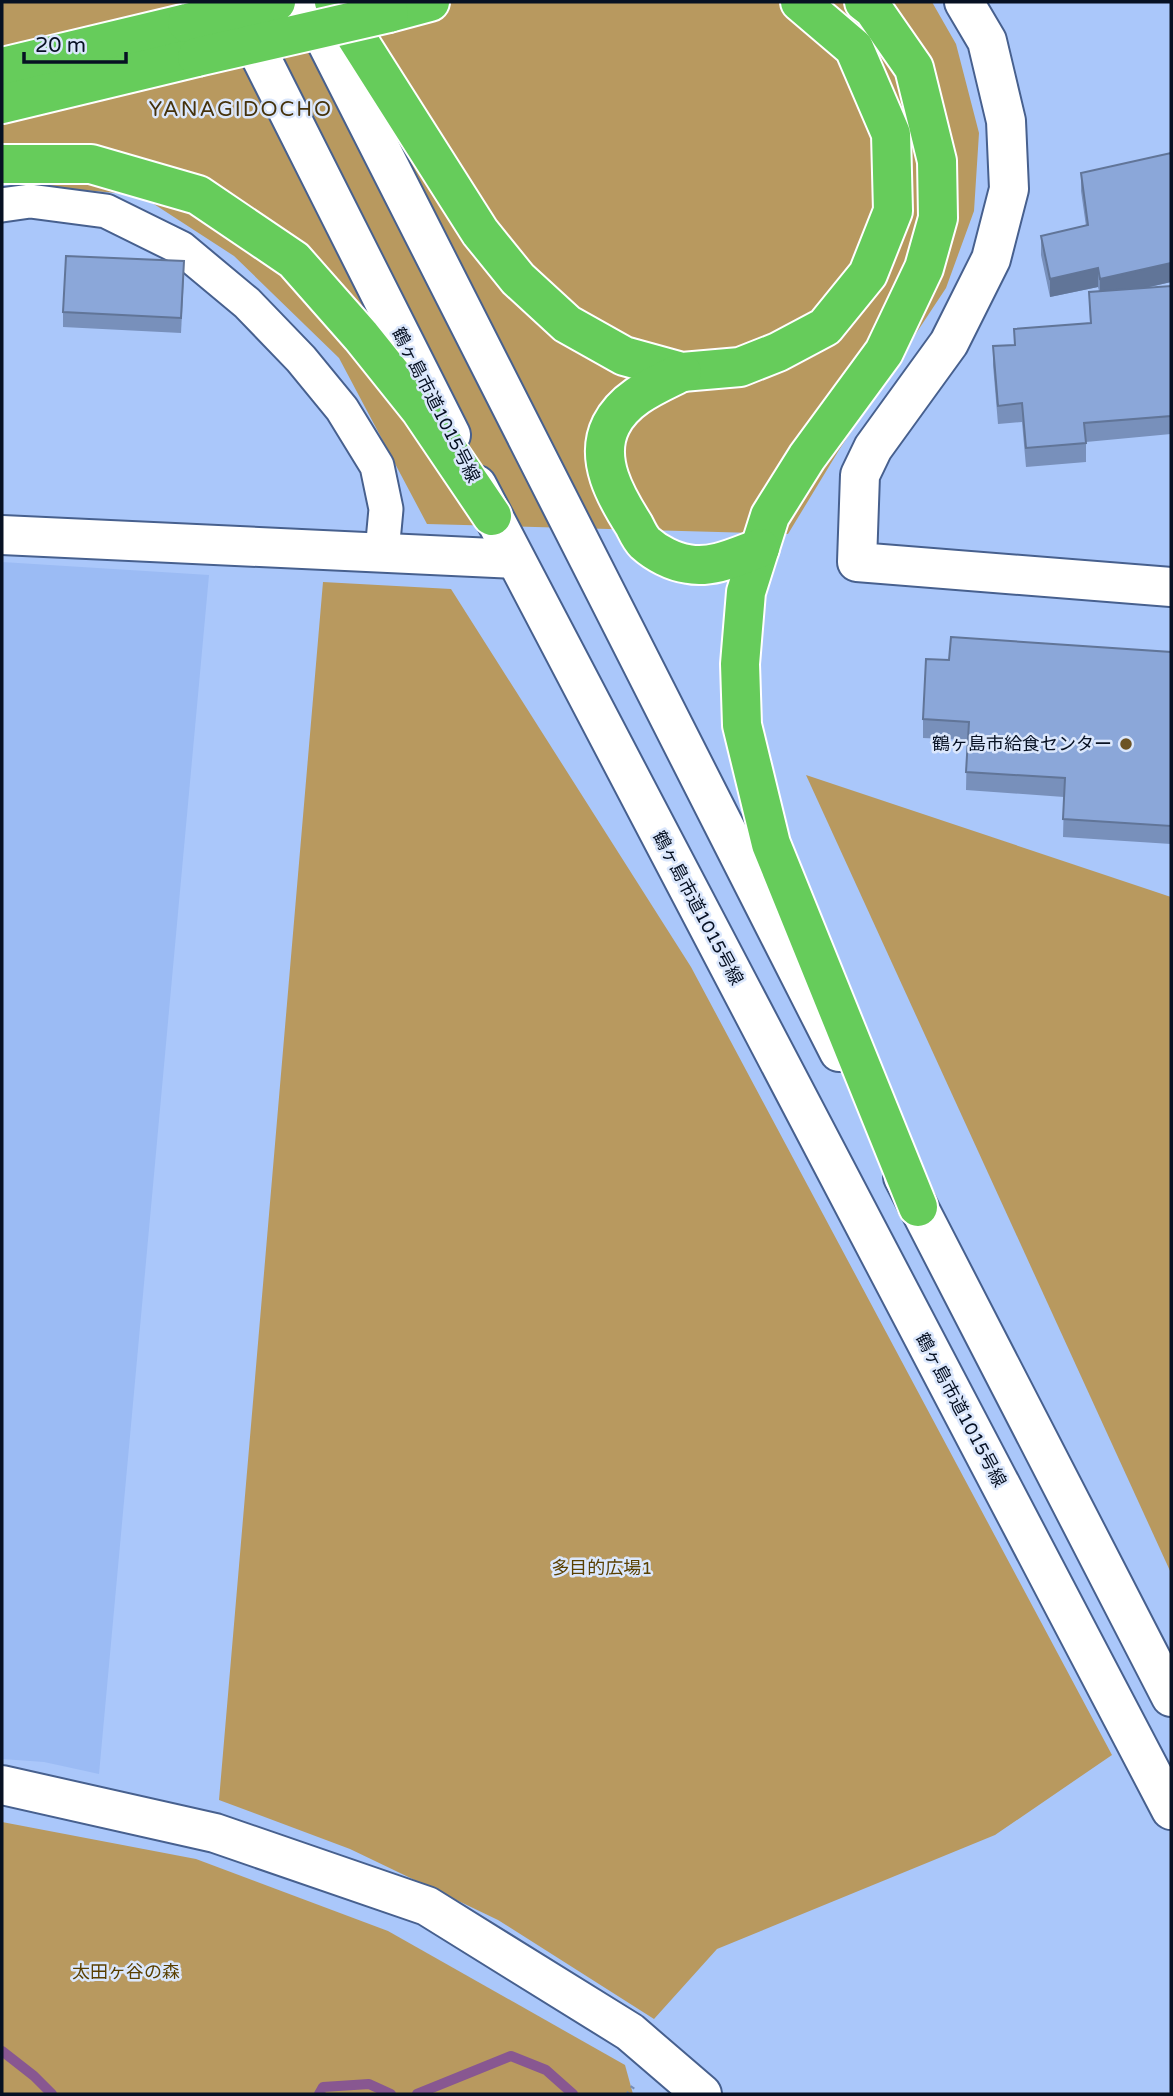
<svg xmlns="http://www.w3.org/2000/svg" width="1173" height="2096" font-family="'Varela Round','Noto Sans JP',sans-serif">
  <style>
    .built { fill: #9bbbf4 }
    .green { fill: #b8995f }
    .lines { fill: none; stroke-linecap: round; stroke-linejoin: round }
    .stream { stroke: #885791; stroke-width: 10 }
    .minor-casing { stroke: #47608e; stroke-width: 37 }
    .tertiary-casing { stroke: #47608e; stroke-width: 42 }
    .motorway-casing { stroke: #fff; stroke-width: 42 }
    .path { stroke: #768db6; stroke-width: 4.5; stroke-dasharray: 2 5; stroke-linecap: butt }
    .minor { stroke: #fff; stroke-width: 33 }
    .tertiary { stroke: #fff; stroke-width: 38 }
    .motorway { stroke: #66cc5b; stroke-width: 38 }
    .motorway-bridge-casing { stroke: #fff; stroke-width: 42; stroke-linecap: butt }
    .motorway-bridge { stroke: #66cc5b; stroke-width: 38 }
    .wall { fill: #7890bb }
    .shaded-wall { fill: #617598 }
    .building { fill: #8ba7d9; stroke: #617598; stroke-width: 2 }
    .poi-dot { fill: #6c5324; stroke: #dbe7fc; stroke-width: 2.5 }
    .labels { text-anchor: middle; stroke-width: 5; stroke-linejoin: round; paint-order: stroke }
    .street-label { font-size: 18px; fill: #071123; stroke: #dbe7fc }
    .poi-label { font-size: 18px; fill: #071123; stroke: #dbe7fc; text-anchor: end }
    .park-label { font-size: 18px; fill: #593f00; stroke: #dbe7fc }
    .quarter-label { font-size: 21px; letter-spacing: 2px; fill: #45320b; stroke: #dbe7fc }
  </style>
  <rect width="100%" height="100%" fill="#aac7fa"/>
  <polygon class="built" points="2,562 209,575 99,1774 44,1762 2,1759"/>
  <g class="green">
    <polygon points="2,2 932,2 956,44 979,133 974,211 946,288 839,450 788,534 427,524 339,358 234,256 140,195 2,183"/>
    <polygon points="323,582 451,589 691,967 1112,1755 995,1835 717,1949 654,2019 498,1920 350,1849 219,1800"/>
    <polygon points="806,775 1171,897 1171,1573"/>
    <polygon points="2,1822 196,1859 388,1931 625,2065 633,2094 2,2094"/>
  </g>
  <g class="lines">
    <g class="stream">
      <polyline points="2,2051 34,2076 52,2094"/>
      <polyline points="319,2094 323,2087 369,2084 391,2094"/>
      <polyline points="417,2094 511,2056 546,2070 573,2094"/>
    </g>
    <g class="minor-casing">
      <polyline id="minor" points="2,205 30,201 106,211 181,248 247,303 301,359 342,409 377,466 386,509 382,552"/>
    </g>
    <g class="tertiary-casing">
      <g id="tertiary">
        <polyline points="306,2 839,1052"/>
        <polyline points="964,2 987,41 1006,121 1009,189 991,259 949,343 873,448 860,475 857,562 1171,587"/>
        <polyline points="240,16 451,435"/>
        <polyline points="477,485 1171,1810"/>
        <polyline points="2,535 515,559"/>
        <polyline points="903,1177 1171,1697"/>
        <polyline points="2,1785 215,1833 427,1906 630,2032 702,2094"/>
      </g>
    </g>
    <g class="motorway-casing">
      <g id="motorway">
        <polyline points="334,2 480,232 518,279 567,324 624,356 682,372 740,367 778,352 825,327 868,274 893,211 891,134 854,48 800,2"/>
        <polyline points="864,2 873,9 914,68 937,161 938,218 924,268 884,352 807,457 770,516 746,592 740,664 742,725 771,844 918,1207"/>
        <polyline points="389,13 430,2"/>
        <polyline points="2,67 187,23"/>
        <polyline points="2,104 197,57"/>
        <polyline points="2,164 91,164 198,195 294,260 361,336 421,411 492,516"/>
        <path d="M682,372C656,385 625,397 611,425C594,459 616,497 634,525C637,531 640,538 645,543C656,553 673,562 688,564C712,569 738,556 760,548"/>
      </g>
    </g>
    <polyline class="path" points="628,2094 634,2085"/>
    <use href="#minor" class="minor"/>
    <use href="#tertiary" class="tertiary"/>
    <use href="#motorway" class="motorway"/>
    <g class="motorway-bridge-casing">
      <g id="motorway-bridge">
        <polyline points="187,23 276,2"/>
        <polyline points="197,57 389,13"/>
      </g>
    </g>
    <use href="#motorway-bridge" class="motorway-bridge"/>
  </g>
  <g class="wall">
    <polygon points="1171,153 1171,282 1146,288 1171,286 1171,434 1086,442 1086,462 1026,467 1022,422 998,424 993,365 993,346 1014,345 1014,329 1090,323 1089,292 1099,291 1098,287 1050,297 1041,255 1041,236 1086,226 1081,191 1081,173"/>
    <polygon points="184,276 181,333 63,327 63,312"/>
    <polygon points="1171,652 1171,844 1063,837 1064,797 966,790 967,740 923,738 923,719 949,660"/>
  </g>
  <g class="shaded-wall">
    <polygon points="1171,263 1171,282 1100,298 1100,279"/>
    <polygon points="1098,268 1098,287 1050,297 1050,279"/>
  </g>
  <g class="building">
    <polygon points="1171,153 1171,263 1100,279 1098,268 1050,279 1041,236 1088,225 1081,173"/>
    <polygon points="66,256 184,261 181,318 63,312"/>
    <polygon points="1171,286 1171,416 1084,423 1086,443 1026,448 1022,403 998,406 993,346 1015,345 1014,329 1091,323 1089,292"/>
    <polygon points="951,637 1171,652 1171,826 1063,819 1065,778 966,772 969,722 923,719 926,659 949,660"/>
  </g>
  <circle class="poi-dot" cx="1126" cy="744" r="7"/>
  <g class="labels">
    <g class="street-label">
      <text transform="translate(436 405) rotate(63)" y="6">鶴ヶ島市道1015号線</text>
      <text transform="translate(698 908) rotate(62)" y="6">鶴ヶ島市道1015号線</text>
      <text transform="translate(961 1410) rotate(62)" y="6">鶴ヶ島市道1015号線</text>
    </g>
    <g class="poi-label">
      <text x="1112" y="750">鶴ヶ島市給食センター</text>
    </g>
    <g class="park-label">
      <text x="602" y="1574">多目的広場1</text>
      <text x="126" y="1978">太田ヶ谷の森</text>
    </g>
    <g class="quarter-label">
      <text x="241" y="116">YANAGIDOCHO</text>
    </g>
  </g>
  <rect width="1173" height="2096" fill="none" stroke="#071123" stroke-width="7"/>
  <path d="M24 52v10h102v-10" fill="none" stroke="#071123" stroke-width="3.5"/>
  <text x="35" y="52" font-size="21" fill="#071123" stroke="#dbe7fc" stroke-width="5" paint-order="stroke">20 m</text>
</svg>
